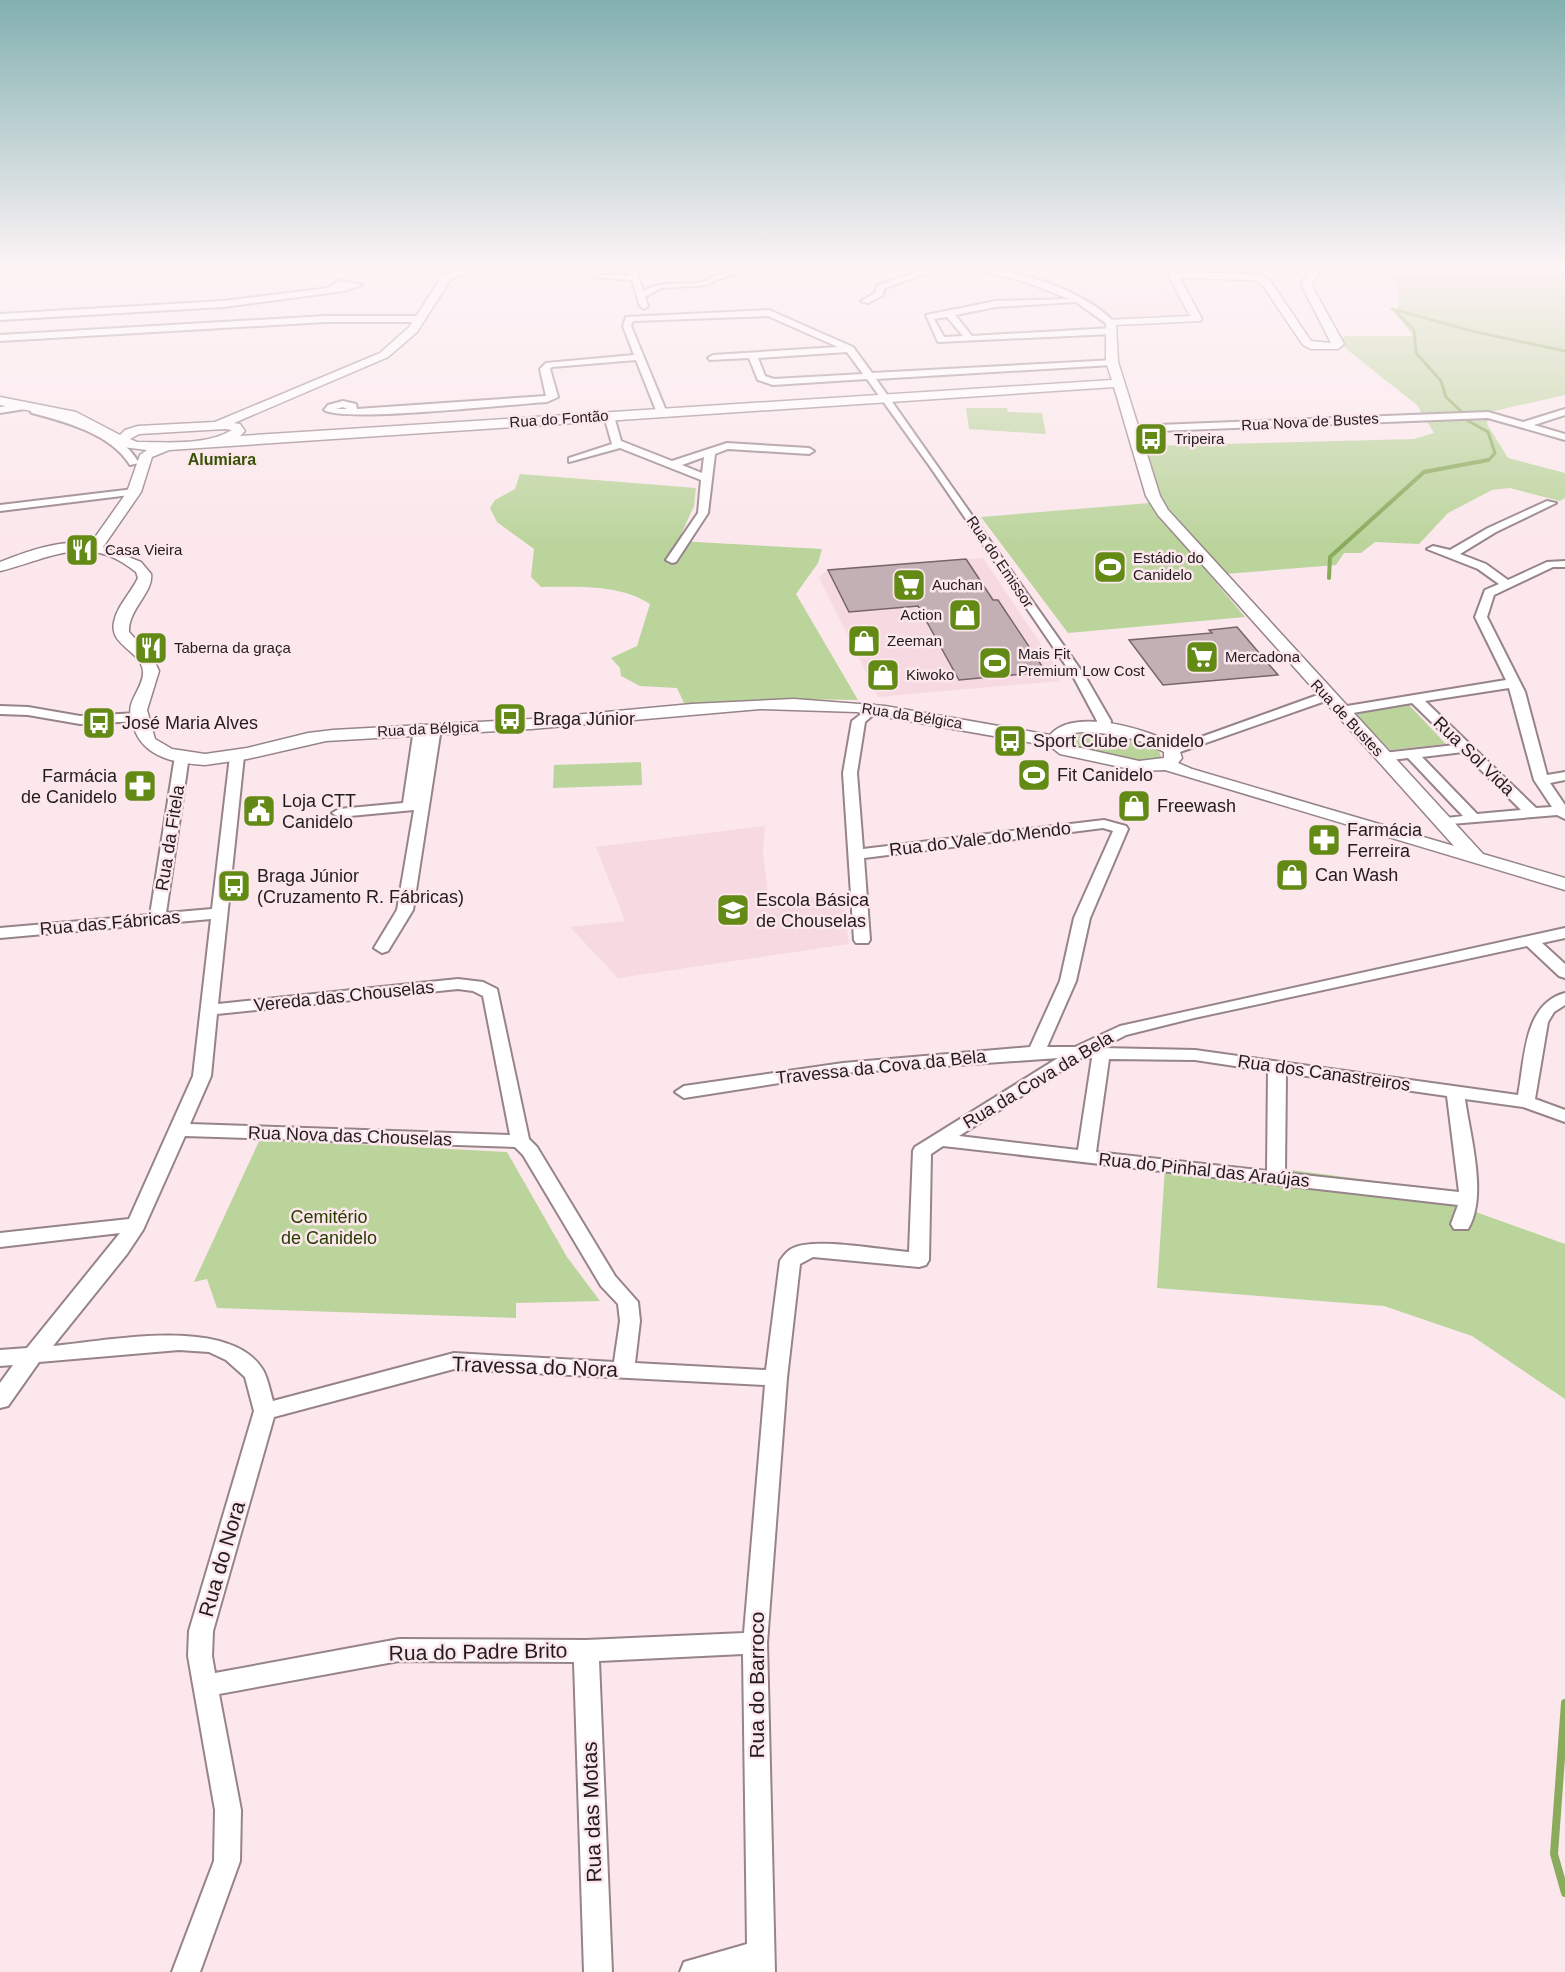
<svg xmlns="http://www.w3.org/2000/svg" width="1565" height="1972" font-family="Arial,sans-serif">
  <style>
    .built { fill: #f6d9e1 }
    .green { fill: #bbd49c }
    .lines { fill: none; stroke-linecap: round; stroke-linejoin: round }
    .stream-far2 { stroke: #8aab5b; stroke-width: 3 }
    .stream-far1 { stroke: #8aab5b; stroke-width: 4 }
    .stream { stroke: #8aab5b; stroke-width: 8 }
    .building { fill: #c3b0b5; stroke: #77656a; stroke-width: 1.5 }
    .minor-casing { stroke: #968489; stroke-width: 4 }
    .major-casing { stroke: #968489; stroke-width: 3 }
    .minor { fill: #fff; fill-rule: evenodd }
    .major { fill: #fff; fill-rule: evenodd }
    .labels { text-anchor: middle; stroke-width: 5; stroke-linejoin: round; paint-order: stroke }
    .far-street-label { font-size: 15px; fill: #231c1e; stroke: #fbe7ec }
    .far-poi-label { font-size: 15px; fill: #231c1e; stroke: #fbe7ec; text-anchor: start }
    .far-neighbourhood-label { font-size: 16px; font-weight: bold; fill: #385106; stroke: #fbe7ec }
    .poi-label { font-size: 18px; fill: #231c1e; stroke: #fbe7ec; text-anchor: start }
    .street-label { font-size: 18px; fill: #231c1e; stroke: #fbe7ec }
    .park-label { font-size: 18px; fill: #283c00; stroke: #fbe7ec }
    .near-street-label { font-size: 21px; fill: #231c1e; stroke: #fbe7ec }
  </style>
  <rect width="100%" height="100%" fill="#fbe7ec"/>
  <g class="built">
    <polygon points="1331,268 1404,268 1390,284 1321,280"/>
    <polygon points="1176,293 1187,315 1185,317 1119,320 1113,318 1087,297 1094,295"/>
    <polygon points="983,558 1059,671 1059,681 878,697 819,577 828,570"/>
    <polygon points="765,826 763,853 768,894 843,899 849,944 618,978 570,927 625,921 596,847"/>
  </g>
  <g class="green">
    <polygon points="1405,268 1520,268 1565,271 1565,395 1490,412 1487,424 1508,458 1565,473 1565,498 1560,501 1510,488 1492,490 1448,513 1419,544 1375,542 1361,553 1344,553 1336,565 1225,574 1156,503 1156,489 1140,446 1414,439 1434,433 1417,405 1340,344 1344,336 1413,336 1398,316 1398,289 1392,280"/>
    <polygon points="966,408 1007,408 1008,412 1042,413 1046,434 969,429"/>
    <path d="M520,474L696,488L694,506L678,541L822,549L818,563L796,594L858,700L802,699L685,705L677,688L640,686L621,676L620,668L611,658L637,646L650,604C619,584 577,587 541,587L531,577L534,549L497,522L490,508L495,500L515,489Z"/>
    <polygon points="1149,503 1245,617 1068,633 981,517"/>
    <polygon points="1409,705 1446,744 1390,750 1356,714"/>
    <path d="M1080,734C1097,731 1146,740 1159,751L1161,757C1147,766 1081,755 1073,741Z"/>
    <polygon points="641,762 642,785 553,788 554,765"/>
    <polygon points="260,1139 507,1152 567,1257 600,1301 516,1303 516,1318 217,1308 207,1279 194,1282"/>
    <polygon points="1165,1168 1292,1185 1291,1170 1459,1192 1456,1205 1565,1244 1565,1399 1472,1336 1384,1306 1157,1288"/>
  </g>
  <g class="lines">
    <g class="stream-far2">
      <polyline points="1287,268 1287,272"/>
      <polyline points="1392,309 1476,332 1565,351"/>
      <polyline points="1394,310 1414,330 1416,353 1441,381 1446,397 1464,414"/>
      <polyline points="1463,418 1488,432 1495,453 1489,460 1480,462"/>
    </g>
    <polyline class="stream-far1" points="1329,578 1330,557 1424,472 1488,460"/>
    <polyline class="stream" points="1565,1703 1554,1854 1565,1893"/>
  </g>
  <g class="building">
    <polygon points="966,559 993,600 998,600 1046,672 959,680 918,606 849,612 828,570"/>
    <polygon points="1237,627 1278,675 1163,685 1129,640 1212,633 1209,630"/>
  </g>
  <g class="lines">
    <g class="minor-casing">
      <g id="minor">
        <polygon points="464,268 520,268 466,272 462,270"/>
        <path d="M628,268H636L643,291C668,278 687,288 705,281C717,276 718,274 732,272L736,274L717,279L707,285L661,288L645,297L648,306L644,309L640,306L632,280L595,277L599,275H630Z"/>
        <polygon points="929,268 941,268 885,288 882,296 868,303 861,301 875,293 878,285"/>
        <path d="M971,268C1015,268 1084,290 1114,322L1107,324L1076,302L996,307L955,315L972,336L1112,328L1116,331L1112,334L938,342L926,315L996,301L1069,299L1026,282ZM947,317L963,336L944,337L934,319Z"/>
        <polygon points="340,280 362,285 344,291 223,307 0,320 0,314 223,301 328,288"/>
        <path d="M769,310L853,347L872,373L1115,360V364L1112,365L876,379L1085,676L1111,721L1109,732L1104,733L1097,729V721L1073,676L931,468L867,379L773,385L758,380L749,358L710,360L708,358L713,355L838,347L768,316L633,321L631,326L667,413L662,416L657,413L636,360L552,367L550,369L558,397L547,402C513,404 342,423 324,410L328,405L343,401L356,404L357,409L546,396L540,369L546,363L634,355L623,326L626,317ZM847,352L863,374L774,379L765,376L758,358ZM343,407L347,409H336Z"/>
        <polygon points="326,316 421,316 425,319 421,322 326,322 0,341 0,335"/>
        <polygon points="28,403 33,406 31,408 0,413 0,407"/>
        <path d="M35,408C71,417 120,429 139,463L130,465C111,434 66,422 32,413L30,411Z"/>
        <polygon points="1565,409 1565,415 1534,425 1565,434 1565,440 1488,418 1132,432 1127,429 1132,426 1488,412 1523,422"/>
        <path d="M609,413L614,416L621,441L672,461L727,443L809,448L814,451L809,454L728,449L715,454L708,513L676,562L672,563L666,560L698,513L701,480L620,448L569,462V458L612,444L604,416ZM704,457L702,473L682,465Z"/>
        <polygon points="134,489 139,492 138,494 0,511 0,505"/>
        <path d="M1547,501L1556,503L1496,532L1460,554L1486,564L1508,580L1547,562L1565,561V567H1553L1494,595L1487,617L1525,692L1547,775L1565,772V780L1550,783L1565,805V819L1557,815L1439,825L1437,822L1439,819L1463,816L1408,758L1383,761L1376,757L1383,753L1455,745L1412,703L1341,715L1334,711L1341,707L1506,680L1475,617L1485,590L1499,584L1478,569L1427,549L1433,546L1450,550L1488,528ZM1509,688L1534,780L1552,807L1536,808L1425,701ZM1463,752L1521,810L1477,814L1422,757Z"/>
        <polygon points="1326,692 1331,693 1331,699 1177,753 1172,754 1165,750"/>
        <path d="M873,705L880,709L865,722L857,773L863,849L1104,820L1126,826L1128,829L1090,918L1076,981L1047,1047H1075L1120,1026L1565,928V938L1542,943L1565,964V978L1559,976L1527,946L1194,1018L1126,1035L1101,1048L1195,1050L1518,1095C1525,1060 1523,1004 1565,993V1005L1554,1012L1548,1022L1535,1099L1565,1110V1122L1523,1107L1465,1099C1470,1136 1488,1196 1468,1229H1454L1451,1224L1458,1205L943,1146L931,1154L929,1260L926,1265L919,1267L813,1257L800,1264L787,1378L767,1643L775,1972H680L684,1962L747,1944L743,1654L599,1661L612,1972H584L574,1662L399,1661L219,1694L241,1810L240,1861L200,1972H172L214,1861L215,1810L188,1656L189,1631L254,1411L245,1377L226,1360L209,1352L179,1350L39,1362L8,1406L0,1408V1383L13,1365L0,1366V1350L27,1348L120,1233L0,1247V1233L129,1219L193,1076L211,919L0,938V928L150,915L175,756L182,752L189,756L166,913L212,909L230,756L232,753H242L244,756L218,1004L458,979L483,982L497,989L529,1139L537,1147L615,1276L638,1302L640,1321L635,1363L766,1370L780,1261C783,1256 788,1250 793,1248C815,1237 883,1250 909,1252L913,1151L915,1147L1058,1058L843,1073L684,1098L675,1092L684,1086L843,1063L1030,1047L1060,981L1074,918L1113,831L1103,828L864,858L870,940L868,943H856L854,940L843,773L852,721ZM458,989L473,991L483,996L510,1135L190,1124L211,1076L217,1014ZM1081,1058H1092L1078,1150L959,1136ZM1109,1059L1195,1060L1268,1071L1267,1171L1096,1152ZM1286,1073L1447,1096L1459,1192L1285,1173ZM185,1136L515,1147L523,1155L601,1286L618,1304L620,1321L614,1362L454,1353L273,1401C270,1391 268,1379 263,1370C230,1315 107,1341 53,1346L127,1254L143,1230ZM454,1369L765,1385L744,1633L586,1640L399,1639L215,1673L212,1656L213,1631L274,1417Z"/>
        <polygon points="0,706 28,707 80,716 140,713 147,717 140,721 80,724 28,715 0,714"/>
        <polygon points="434,724 441,728 413,910 388,951 382,953 374,948 397,910 414,810 339,817 332,813 339,809 403,803 414,729 421,725 427,728"/>
      </g>
    </g>
    <g class="major-casing">
      <path id="major" d="M464,268H480L451,279L417,332L388,357L234,423L240,424L245,431L240,436L1112,380L1106,362V320L1190,316L1168,275L1173,272L1256,274L1269,279L1311,341L1331,343L1302,286L1304,278L1312,268H1323L1314,279L1312,286L1344,344L1338,349H1311L1303,345L1261,283L1254,280L1180,278L1202,319L1201,321L1116,325L1118,362L1160,496L1168,510L1483,854L1565,878V890L1165,770L1139,771L1060,754L1050,746L857,712L760,709L531,729L326,741L247,759L205,765C176,763 144,758 134,728C131,720 129,713 131,705C134,694 144,683 143,671C141,650 109,646 114,622C117,606 131,593 138,578L136,572C88,532 49,559 0,571V562C30,550 59,540 91,543L127,492L140,455L147,450L122,447L68,418L0,405V397L76,412L120,435L125,430L138,426L215,422L380,353L409,327L443,275ZM1114,387L1146,496L1158,515L1454,846L1192,769L1178,763L1182,758L1178,746C1151,730 1074,706 1050,735L885,706L794,699L692,704L531,719L333,730L308,733L247,748L205,754L172,749L155,739L147,710L159,671L153,658L129,632C128,609 154,592 151,574L141,562L103,547L141,492L152,457L169,450ZM225,429L232,430C206,446 167,442 137,442L130,439L139,434ZM1083,732C1111,733 1140,738 1164,752V758L1139,761L1072,746L1065,740L1073,733Z"/>
    </g>
    <use href="#minor" class="minor"/>
    <use href="#major" class="major"/>
  </g>
  <linearGradient id="sky" x2="0" y2="1"><stop stop-color="#82b0b0"/><stop offset="0.49" stop-color="#fdf4f6"/><stop offset="1" stop-color="#fdf4f6" stop-opacity="0"/></linearGradient>
  <rect width="1565" height="544" fill="url(#sky)"/>
  <defs>
    <g id="bus-square" transform="scale(1.725)"><rect x="-9" y="-9" width="18" height="18" rx="4" fill="#638a15" stroke="#fbe7ec"/><path d="M-5-6H5V4H4V6H2V4H-2V6H-4V4H-5ZM-3.5-4V0h7V-4ZM-3.5 1.2v1.5H-2V1.2ZM2 1.2v1.5H3.5V1.2Z" fill="#fff"/></g>
    <g id="restaurant-square" transform="scale(1.725)"><rect x="-9" y="-9" width="18" height="18" rx="4" fill="#638a15" stroke="#fbe7ec"/><path d="M-5-6h1v4h1v-4h1v4h1v-4h1v5L-1.5 .5V6h-2V.5L-5-1ZM5-6V6H3V1.5H1.5Q1.5-4 5-6Z" fill="#fff"/></g>
    <g id="stadium-square" transform="scale(1.725)"><rect x="-9" y="-9" width="18" height="18" rx="4" fill="#638a15" stroke="#fbe7ec"/><path d="M0-5a6.5 5 0 1 0 0 10a6.5 5 0 1 0 0-10ZM-3.5-1.8h7v3.6h-7Z" fill="#fff"/></g>
    <g id="supermarket-square" transform="scale(1.725)"><rect x="-9" y="-9" width="18" height="18" rx="4" fill="#638a15" stroke="#fbe7ec"/><path d="M-6-5.5h2.5l.6 2H6L4.5 2H-2.5L-4.4-4H-6ZM-1.5 3.2a1.3 1.3 0 1 0 .1 0ZM3 3.2a1.3 1.3 0 1 0 .1 0Z" fill="#fff"/></g>
    <g id="shop-square" transform="scale(1.725)"><rect x="-9" y="-9" width="18" height="18" rx="4" fill="#638a15" stroke="#fbe7ec"/><path d="M-5-2.5h2.3a2.7 3.5 0 0 1 5.4 0H5L5.5 6h-11ZM-1.5-2.5h3a1.5 2.3 0 0 0-3 0Z" fill="#fff"/></g>
    <g id="pharmacy-square" transform="scale(1.725)"><rect x="-9" y="-9" width="18" height="18" rx="4" fill="#638a15" stroke="#fbe7ec"/><path d="M-2-6h4v4h4v4h-4v4h-4v-4h-4v-4h4Z" fill="#fff"/></g>
    <g id="civic-square" transform="scale(1.725)"><rect x="-9" y="-9" width="18" height="18" rx="4" fill="#638a15" stroke="#fbe7ec"/><path d="M-.6-6.5H3V-4.5H.6V-3L4-1V1h2V6H-6V1h2V-1L-.6-3ZM-1.2 2.5V6h2.4V2.5Z" fill="#fff"/></g>
    <g id="school-square" transform="scale(1.725)"><rect x="-9" y="-9" width="18" height="18" rx="4" fill="#638a15" stroke="#fbe7ec"/><path d="M0-5L7-2L0 1L-7-2ZM-4 1L0 2.5L4 1V4Q0 6-4 4Z" fill="#fff"/></g>
  </defs>
  <g fill-rule="evenodd">
    <use href="#bus-square" x="1151" y="439"/>
    <use href="#restaurant-square" x="82" y="550"/>
    <use href="#stadium-square" x="1110" y="567"/>
    <use href="#supermarket-square" x="909" y="585"/>
    <use href="#shop-square" x="965" y="615"/>
    <use href="#shop-square" x="864" y="641"/>
    <use href="#restaurant-square" x="151" y="648"/>
    <use href="#supermarket-square" x="1202" y="657"/>
    <use href="#stadium-square" x="995" y="663"/>
    <use href="#shop-square" x="883" y="675"/>
    <use href="#bus-square" x="510" y="719"/>
    <use href="#bus-square" x="99" y="723"/>
    <use href="#bus-square" x="1010" y="741"/>
    <use href="#stadium-square" x="1034" y="775"/>
    <use href="#pharmacy-square" x="140" y="786"/>
    <use href="#shop-square" x="1134" y="806"/>
    <use href="#civic-square" x="259" y="811"/>
    <use href="#pharmacy-square" x="1324" y="840"/>
    <use href="#shop-square" x="1292" y="875"/>
    <use href="#bus-square" x="234" y="886"/>
    <use href="#school-square" x="733" y="910"/>
  </g>
  <g class="labels">
    <g class="far-street-label">
      <text transform="translate(559 419) rotate(-4)" y="5">Rua do Fontão</text>
      <text transform="translate(1310 422) rotate(-3)" y="5">Rua Nova de Bustes</text>
      <text transform="translate(1000 562) rotate(56)" y="5">Rua do Emissor</text>
      <text transform="translate(912 716) rotate(9)" y="5">Rua da Bélgica</text>
      <text transform="translate(1347 718) rotate(47)" y="5">Rua de Bustes</text>
      <text transform="translate(428 729) rotate(-3)" y="5">Rua da Bélgica</text>
    </g>
    <g class="far-poi-label">
      <text x="1174" y="444">Tripeira</text>
      <text x="105" y="555">Casa Vieira</text>
      <text x="1133" y="563">Estádio do<tspan x="1133" dy="17">Canidelo</tspan></text>
      <text x="932" y="590">Auchan</text>
      <text x="942" y="620" text-anchor="end">Action</text>
      <text x="887" y="646">Zeeman</text>
      <text x="174" y="653">Taberna da graça</text>
      <text x="1018" y="659">Mais Fit<tspan x="1018" dy="17">Premium Low Cost</tspan></text>
      <text x="1225" y="662">Mercadona</text>
      <text x="906" y="680">Kiwoko</text>
    </g>
    <g class="far-neighbourhood-label">
      <text x="222" y="465">Alumiara</text>
    </g>
    <g class="poi-label">
      <text x="533" y="725">Braga Júnior</text>
      <text x="122" y="729">José Maria Alves</text>
      <text x="1033" y="747">Sport Clube Canidelo</text>
      <text x="1057" y="781">Fit Canidelo</text>
      <text x="117" y="782" text-anchor="end">Farmácia<tspan x="117" dy="21">de Canidelo</tspan></text>
      <text x="282" y="807">Loja CTT<tspan x="282" dy="21">Canidelo</tspan></text>
      <text x="1157" y="812">Freewash</text>
      <text x="1347" y="836">Farmácia<tspan x="1347" dy="21">Ferreira</tspan></text>
      <text x="1315" y="881">Can Wash</text>
      <text x="257" y="882">Braga Júnior<tspan x="257" dy="21">(Cruzamento R. Fábricas)</tspan></text>
      <text x="756" y="906">Escola Básica<tspan x="756" dy="21">de Chouselas</tspan></text>
    </g>
    <g class="street-label">
      <text transform="translate(1474 756) rotate(44)" y="6">Rua Sol Vida</text>
      <text transform="translate(170 838) rotate(-81)" y="6">Rua da Fitela</text>
      <text transform="translate(980 839) rotate(-7)" y="6">Rua do Vale do Mendo</text>
      <text transform="translate(110 923) rotate(-5)" y="6">Rua das Fábricas</text>
      <text transform="translate(344 996) rotate(-6)" y="6">Vereda das Chouselas</text>
      <text transform="translate(881 1067) rotate(-6)" y="6">Travessa da Cova da Bela</text>
      <text transform="translate(1324 1073) rotate(8)" y="6">Rua dos Canastreiros</text>
      <text transform="translate(1038 1080) rotate(-31)" y="6">Rua da Cova da Bela</text>
      <text transform="translate(350 1136) rotate(2)" y="6">Rua Nova das Chouselas</text>
      <text transform="translate(1204 1170) rotate(6)" y="6">Rua do Pinhal das Araújas</text>
    </g>
    <g class="park-label">
      <text x="329" y="1223">Cemitério<tspan x="329" dy="21">de Canidelo</tspan></text>
    </g>
    <g class="near-street-label">
      <text transform="translate(535 1367) rotate(2)" y="7">Travessa do Nora</text>
      <text transform="translate(222 1559) rotate(-74)" y="7">Rua do Nora</text>
      <text transform="translate(478 1652) rotate(-1)" y="7">Rua do Padre Brito</text>
      <text transform="translate(757 1685) rotate(-90)" y="7">Rua do Barroco</text>
      <text transform="translate(592 1812) rotate(-92)" y="7">Rua das Motas</text>
    </g>
  </g>
</svg>
